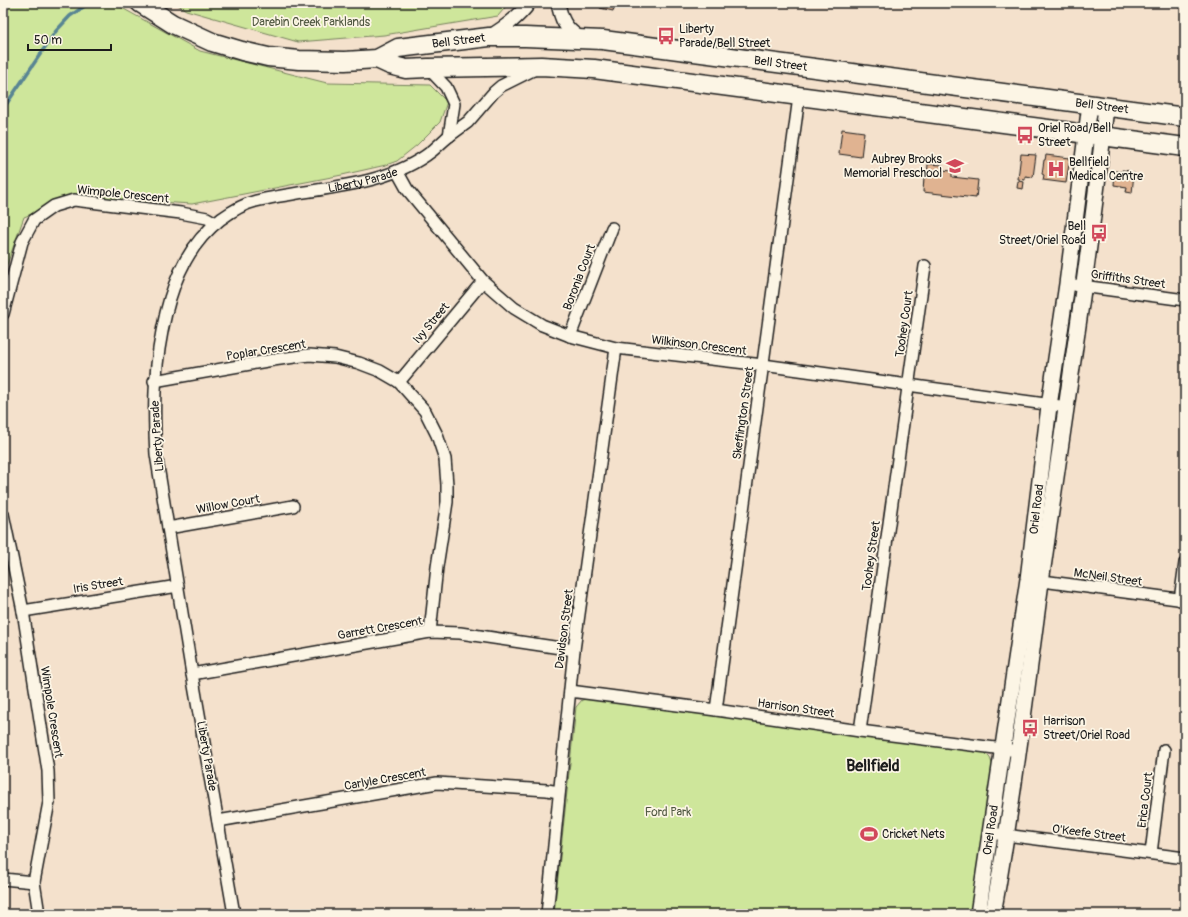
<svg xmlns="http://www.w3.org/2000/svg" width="1188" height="917" font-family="Pangolin,sans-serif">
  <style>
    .green { fill: #cee69b; stroke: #75815c }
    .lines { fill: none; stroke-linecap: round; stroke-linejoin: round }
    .stream { stroke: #598593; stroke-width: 3.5 }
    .building { fill: #e0b391; stroke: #1c1c1c }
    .minor-casing { stroke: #1c1c1c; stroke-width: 14 }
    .tertiary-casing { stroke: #1c1c1c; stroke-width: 16 }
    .secondary-casing { stroke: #1c1c1c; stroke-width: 18 }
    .trunk-casing { stroke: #1c1c1c; stroke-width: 21 }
    .minor { stroke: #fcf5e5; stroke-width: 11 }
    .tertiary { stroke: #fcf5e5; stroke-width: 13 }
    .secondary { stroke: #fcf5e5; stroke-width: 15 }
    .trunk { stroke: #fcf5e5; stroke-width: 18 }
    .labels { text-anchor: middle; stroke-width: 3.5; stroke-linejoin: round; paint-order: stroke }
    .park-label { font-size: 12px; fill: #515942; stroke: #fcf5e5 }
    .poi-label { font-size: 12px; fill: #1c1c1c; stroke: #fcf5e5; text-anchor: start }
    .street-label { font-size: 12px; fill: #1c1c1c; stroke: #fcf5e5 }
    .district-label { font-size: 16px; font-weight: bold; fill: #1c1c1c; stroke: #fcf5e5 }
  </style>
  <rect width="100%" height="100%" fill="#f4e1cc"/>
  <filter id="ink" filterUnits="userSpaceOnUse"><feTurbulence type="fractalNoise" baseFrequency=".025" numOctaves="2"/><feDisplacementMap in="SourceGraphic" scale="8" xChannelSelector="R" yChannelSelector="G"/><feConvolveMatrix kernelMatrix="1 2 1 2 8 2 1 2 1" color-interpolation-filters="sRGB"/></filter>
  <g filter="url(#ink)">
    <g class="green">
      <polygon points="3,3 113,3 200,51 327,83 430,85 447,102 440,122 417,145 397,161 386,165 342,175 192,204 74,197 24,217 5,270 3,271"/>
      <polygon points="175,3 509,3 498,16 384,35 298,42 186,10"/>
      <polygon points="590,698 984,752 990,758 993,766 973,901 970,914 554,914 576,707 582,700"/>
    </g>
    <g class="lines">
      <polyline class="stream" points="3,109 56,31 70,16 89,3"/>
    </g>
    <g class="building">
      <polygon points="601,3 615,3 613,11 600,8"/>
      <polygon points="842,129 864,132 861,157 839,154"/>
      <polygon points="1021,154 1036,155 1033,177 1025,176 1025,180 1018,179"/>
      <polygon points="1046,155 1070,158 1066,183 1043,180 1044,175 1042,174 1044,160 1045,160"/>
      <polygon points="928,164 943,165 942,170 952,171 952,177 978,180 976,198 923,192 924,177 927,177"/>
      <polygon points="1122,170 1130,171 1130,173 1134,173 1132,193 1126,192 1127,187 1114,185 1115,171 1122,172"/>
      <polygon points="1018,181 1024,182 1023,189 1017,188"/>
    </g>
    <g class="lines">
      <g class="minor-casing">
        <g id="minor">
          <polyline points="428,68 446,87 454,104 449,136"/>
          <polyline points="449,136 468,122 494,92 501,86 535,69"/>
          <polyline points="397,171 407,189 483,281 514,308 542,325 570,336 616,348 763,365 1067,407"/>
          <polyline points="1067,284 1185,300"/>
          <polyline points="3,314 22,242 34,220 54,206 74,200 181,213 207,218 216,223"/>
          <polyline points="570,336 612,228"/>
          <polyline points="154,381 273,360 309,355 335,357 359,363 380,371 399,382 425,411 437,435 445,459 447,485 447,502 437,567 430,632"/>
          <polyline points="399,382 483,281"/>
          <polyline points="3,514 23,611 48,771 49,802 34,882 39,914"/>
          <polyline points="168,528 293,506"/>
          <polyline points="1035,580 1185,600"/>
          <polyline points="1180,600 1185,563"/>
          <polyline points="23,611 178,586"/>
          <polyline points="192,674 430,632 460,633 574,650"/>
          <polyline points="570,691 716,710 860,731 1019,751"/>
          <polyline points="716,710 799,97"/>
          <polyline points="860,731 925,266"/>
          <polyline points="218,821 437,783 547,790 559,792"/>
          <polyline points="990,833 1185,858"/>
          <polyline points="1151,853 1164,750"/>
          <polyline points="3,879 34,882"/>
          <path id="s1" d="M234,914L192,674L156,454C153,404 154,363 166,313C175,276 190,243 221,219C232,211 243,204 256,201C313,187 384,189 432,151C438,146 444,140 450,135"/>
          <polyline points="547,914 574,650 616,348"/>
        </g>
      </g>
      <g class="tertiary-casing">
        <g id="tertiary">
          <path d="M558,3C561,19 565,29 580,38"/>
          <path d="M489,37C505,27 518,18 529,3"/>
        </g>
      </g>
      <g class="secondary-casing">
        <g id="secondary">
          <path id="s2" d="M978,914L1028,579L1049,406L1067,284L1090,104"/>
          <path d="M993,914C1013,804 1026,692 1041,582C1063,423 1089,265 1106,107"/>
        </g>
      </g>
      <g class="trunk-casing">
        <g id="trunk">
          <path id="s3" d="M140,3L173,24L212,42L242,51L268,57L299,60L345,61L377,59L398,48L489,37H525L603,40L1185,117"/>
          <polyline points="377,59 390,65 406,69 428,68 541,66 594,69 1185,147"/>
        </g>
      </g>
      <use href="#minor" class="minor"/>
      <use href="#tertiary" class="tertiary"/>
      <use href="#secondary" class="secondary"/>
      <use href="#trunk" class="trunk"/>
    </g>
  </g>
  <defs>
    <g id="bus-bare" transform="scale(1.38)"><path d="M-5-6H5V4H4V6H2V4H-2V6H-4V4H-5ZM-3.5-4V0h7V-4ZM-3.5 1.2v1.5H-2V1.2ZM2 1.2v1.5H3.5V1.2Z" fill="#d1495b" stroke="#fcf5e5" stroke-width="2.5" paint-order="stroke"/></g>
    <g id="school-bare" transform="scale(1.38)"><path d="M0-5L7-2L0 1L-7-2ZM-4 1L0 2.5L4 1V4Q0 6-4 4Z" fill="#d1495b" stroke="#fcf5e5" stroke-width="2.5" paint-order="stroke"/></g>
    <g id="hospital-bare" transform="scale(1.38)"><path d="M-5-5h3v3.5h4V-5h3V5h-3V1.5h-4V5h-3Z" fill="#d1495b" stroke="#fcf5e5" stroke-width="2.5" paint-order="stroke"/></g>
    <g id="stadium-bare" transform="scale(1.38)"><path d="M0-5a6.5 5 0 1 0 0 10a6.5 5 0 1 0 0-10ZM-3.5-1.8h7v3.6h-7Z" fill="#d1495b" stroke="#fcf5e5" stroke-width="2.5" paint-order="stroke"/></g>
  </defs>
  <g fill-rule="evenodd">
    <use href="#bus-bare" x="666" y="36"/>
    <use href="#bus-bare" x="1025" y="135"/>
    <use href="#school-bare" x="955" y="166"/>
    <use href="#hospital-bare" x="1056" y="169"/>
    <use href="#bus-bare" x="1099" y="233"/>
    <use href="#bus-bare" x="1030" y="728"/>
    <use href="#stadium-bare" x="869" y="834"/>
  </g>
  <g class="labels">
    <g class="park-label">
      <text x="311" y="26">Darebin Creek Parklands</text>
      <text x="668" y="816">Ford Park</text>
    </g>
    <g class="poi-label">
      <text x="679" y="33">Liberty<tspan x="679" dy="14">Parade/Bell Street</tspan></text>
      <text x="1038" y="132">Oriel Road/Bell<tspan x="1038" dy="14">Street</tspan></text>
      <text x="942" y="163" text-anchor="end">Aubrey Brooks<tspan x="942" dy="14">Memorial Preschool</tspan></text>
      <text x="1069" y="166">Bellfield<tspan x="1069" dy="14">Medical Centre</tspan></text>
      <text x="1086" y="230" text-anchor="end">Bell<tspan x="1086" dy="14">Street/Oriel Road</tspan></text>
      <text x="1043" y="725">Harrison<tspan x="1043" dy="14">Street/Oriel Road</tspan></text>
      <text x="882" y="838">Cricket Nets</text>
    </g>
    <g class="street-label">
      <text dy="4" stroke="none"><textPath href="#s3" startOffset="334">Bell Street</textPath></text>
      <text dy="4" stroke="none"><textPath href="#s3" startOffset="658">Bell Street</textPath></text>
      <text dy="4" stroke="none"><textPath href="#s3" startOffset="982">Bell Street</textPath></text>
      <text dy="4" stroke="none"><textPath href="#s1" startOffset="868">Liberty Parade</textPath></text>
      <text transform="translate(123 194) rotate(6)" y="4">Wimpole Crescent</text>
      <text transform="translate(579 277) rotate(-69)" y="4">Boronia Court</text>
      <text transform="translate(1128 279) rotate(8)" y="4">Griffiths Street</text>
      <text transform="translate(431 323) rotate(-50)" y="4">Ivy Street</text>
      <text transform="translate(904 324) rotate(-82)" y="4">Toohey Court</text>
      <text transform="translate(699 345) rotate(7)" y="4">Wilkinson Crescent</text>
      <text transform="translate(266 350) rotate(-9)" y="4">Poplar Crescent</text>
      <text transform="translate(743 413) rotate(-82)" y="4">Skeffington Street</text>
      <text transform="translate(157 436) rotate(-94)" y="4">Liberty Parade</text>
      <text transform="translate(228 504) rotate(-10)" y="4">Willow Court</text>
      <text dy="4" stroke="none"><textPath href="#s2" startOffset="409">Oriel Road</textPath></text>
      <text transform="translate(871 556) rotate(-82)" y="4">Toohey Street</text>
      <text transform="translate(1108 577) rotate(8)" y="4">McNeil Street</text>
      <text transform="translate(98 585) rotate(-9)" y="4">Iris Street</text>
      <text transform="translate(380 628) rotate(-10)" y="4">Garrett Crescent</text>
      <text transform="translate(564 629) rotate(-83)" y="4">Davidson Street</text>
      <text transform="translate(796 708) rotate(8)" y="4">Harrison Street</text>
      <text transform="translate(52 712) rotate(81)" y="4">Wimpole Crescent</text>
      <text transform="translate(207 756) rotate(80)" y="4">Liberty Parade</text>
      <text transform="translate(385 779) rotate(-10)" y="4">Carlyle Crescent</text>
      <text transform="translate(1145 800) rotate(-83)" y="4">Erica Court</text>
      <text dy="4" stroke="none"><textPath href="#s2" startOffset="85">Oriel Road</textPath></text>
      <text transform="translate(1089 833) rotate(7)" y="4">O'Keefe Street</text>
    </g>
    <g class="district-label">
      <text x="873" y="771">Bellfield</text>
    </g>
  </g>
  <rect width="1188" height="917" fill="none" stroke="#fcf5e5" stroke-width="16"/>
  <rect x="8" y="8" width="1172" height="901" fill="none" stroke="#1c1c1c" stroke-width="1.5" filter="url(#ink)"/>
  <path d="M28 44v6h83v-6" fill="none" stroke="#1c1c1c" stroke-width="2"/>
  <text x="34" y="44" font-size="12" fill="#1c1c1c" stroke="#fcf5e5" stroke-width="3" paint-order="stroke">50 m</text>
</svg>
